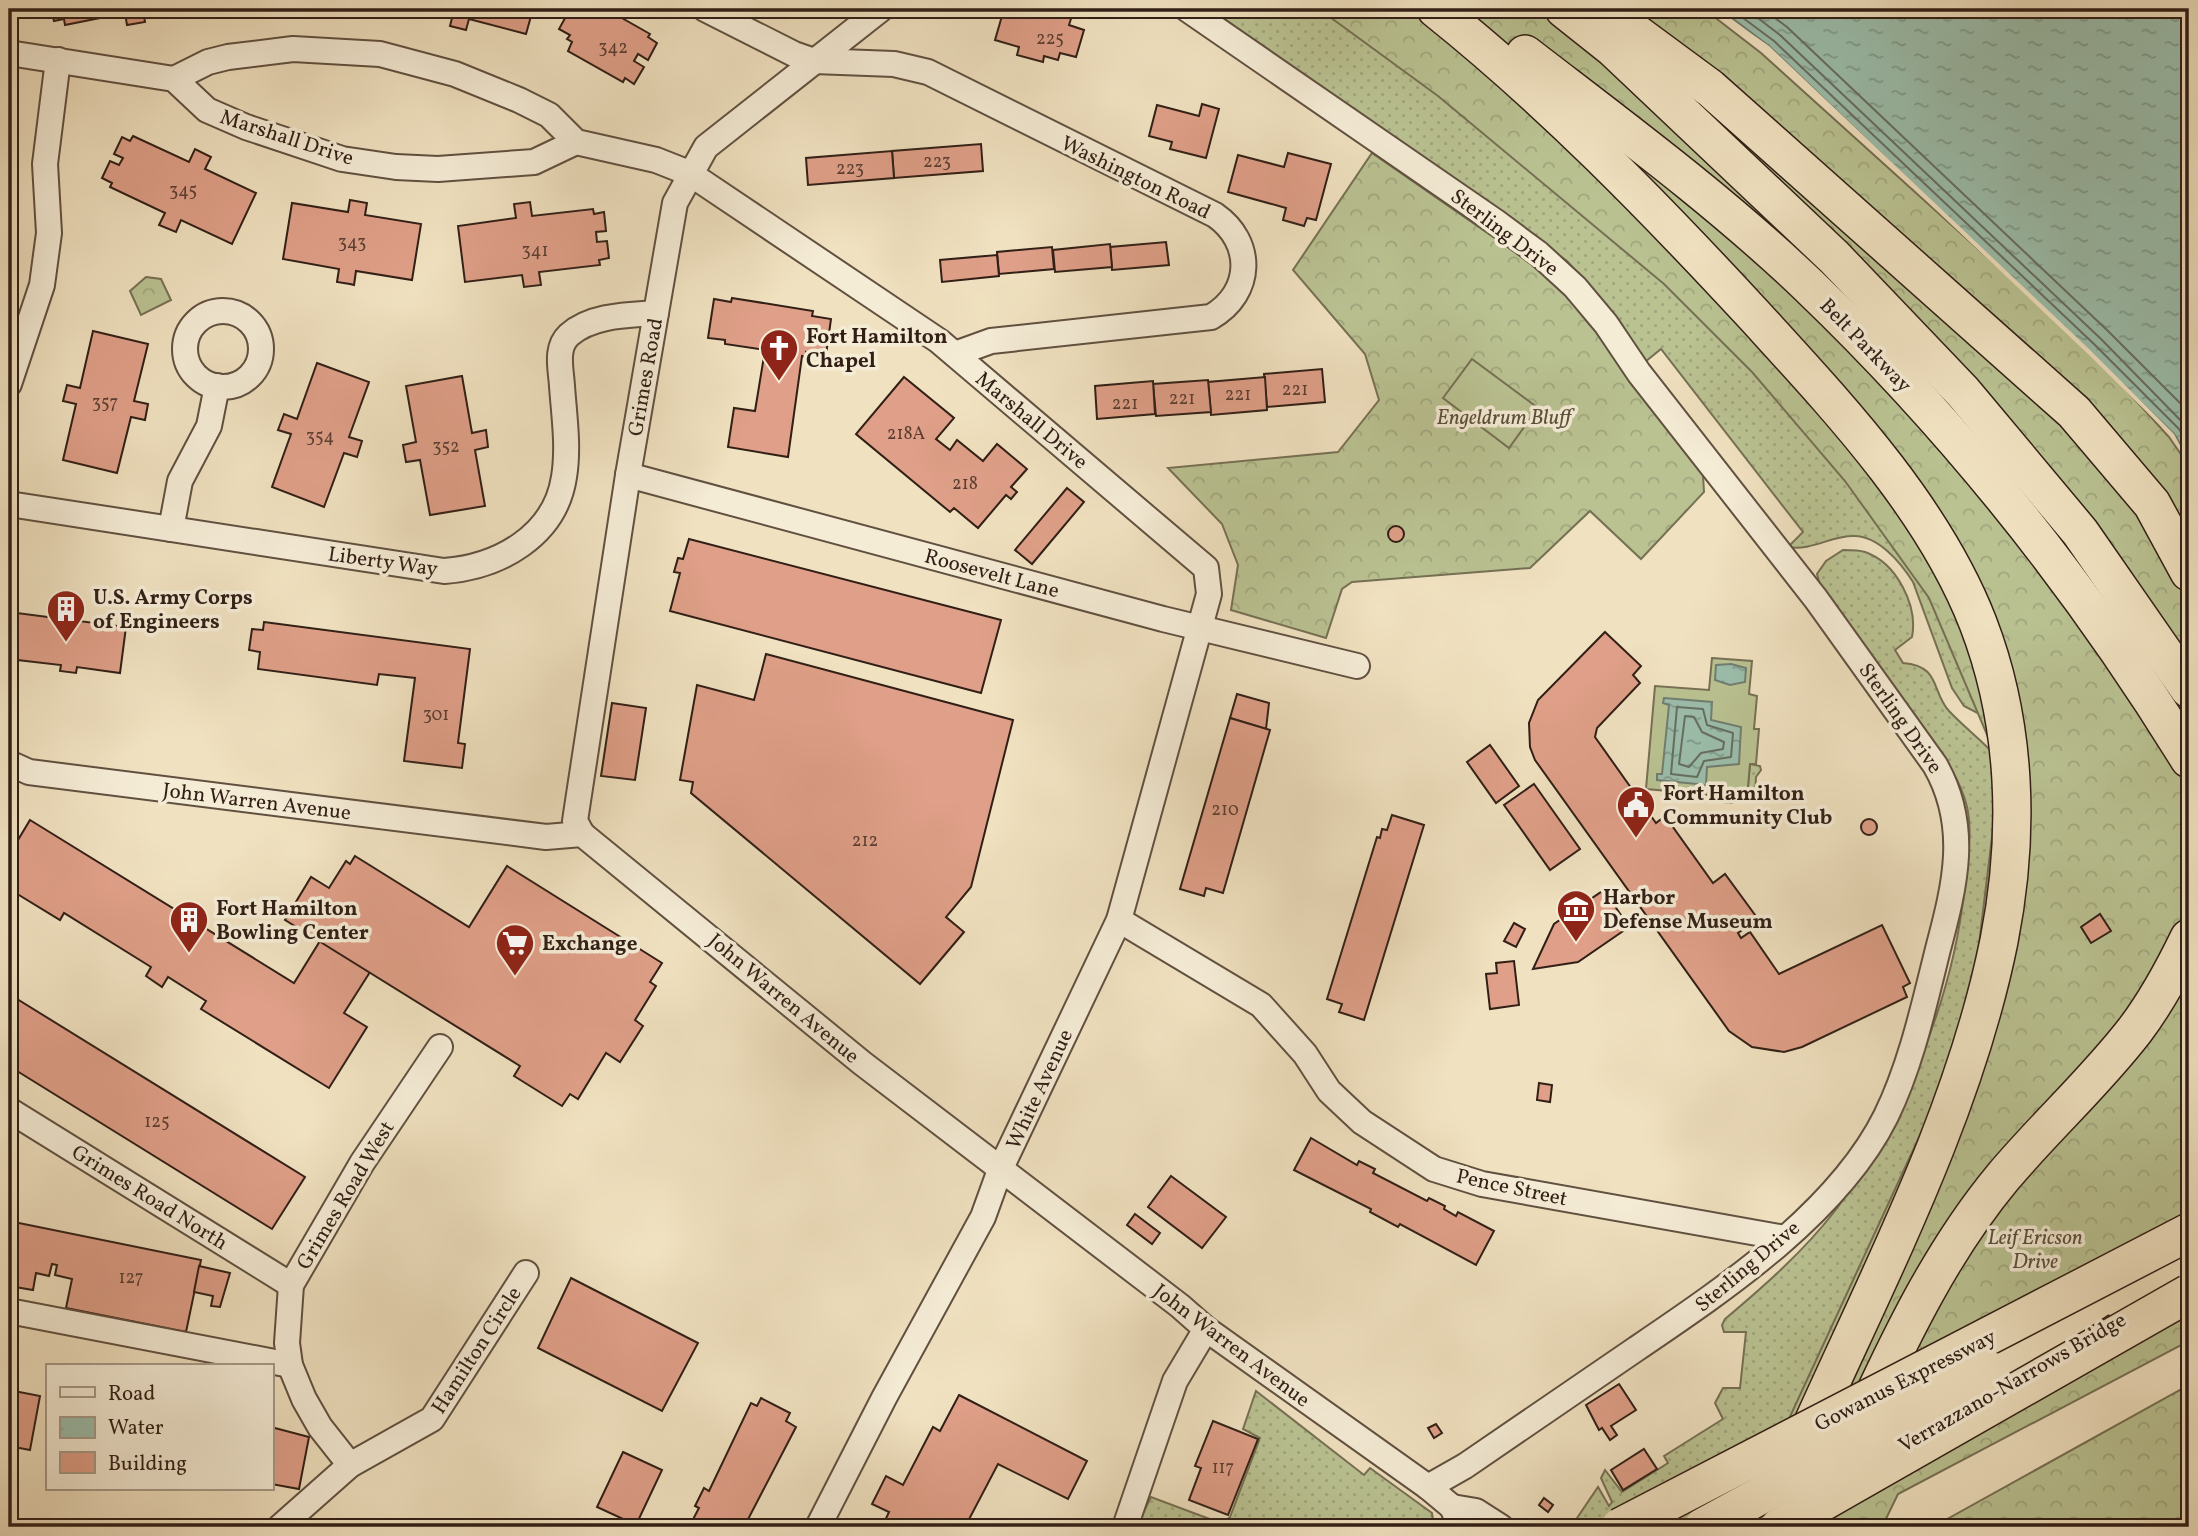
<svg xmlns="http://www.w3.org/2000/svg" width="2198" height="1536" font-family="Vollkorn,serif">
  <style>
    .grass { fill: url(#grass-dots); stroke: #767054; stroke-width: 2 }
    .forest { fill: url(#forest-crowns); stroke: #767054; stroke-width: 2 }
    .pitch { fill: #bac292; stroke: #767054; stroke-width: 2 }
    .water { fill: url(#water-ripples); stroke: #717e70; stroke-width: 2 }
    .pier { fill: #f0e1c0 }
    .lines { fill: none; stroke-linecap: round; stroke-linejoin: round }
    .shore { stroke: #666e61; stroke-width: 2 }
    .building { fill: #df9f88; stroke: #311f16; stroke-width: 2 }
    .minor-casing { stroke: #615040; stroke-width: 28 }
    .highway-casing { stroke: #311f16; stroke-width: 40 }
    .minor { stroke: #f5ecd6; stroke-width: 24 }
    .highway { stroke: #f0e1c0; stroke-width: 37 }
    .highway-bridge-casing { stroke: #311f16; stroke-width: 40; stroke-linecap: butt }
    .highway-bridge { stroke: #f0e1c0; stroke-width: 37 }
    .labels { text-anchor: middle; stroke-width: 7; stroke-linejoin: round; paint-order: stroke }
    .number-label { font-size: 18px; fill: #5c3f32 }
    .street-label { font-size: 21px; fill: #311f16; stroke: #f5ecd6 }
    .poi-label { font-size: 21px; font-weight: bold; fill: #311f16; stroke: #f5ecd6; text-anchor: start }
    .park-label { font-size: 21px; font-style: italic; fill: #5a503b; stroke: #f5ecd6 }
  </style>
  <defs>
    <pattern id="grass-dots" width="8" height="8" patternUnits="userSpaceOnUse" patternTransform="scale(1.75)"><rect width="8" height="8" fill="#bac292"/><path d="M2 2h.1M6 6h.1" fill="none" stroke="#a0a67d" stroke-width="1.8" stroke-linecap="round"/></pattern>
    <pattern id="forest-crowns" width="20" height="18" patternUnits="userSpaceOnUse" patternTransform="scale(1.75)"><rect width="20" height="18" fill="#bac292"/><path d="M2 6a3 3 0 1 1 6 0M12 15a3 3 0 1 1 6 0" fill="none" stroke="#a0a67d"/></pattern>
    <pattern id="water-ripples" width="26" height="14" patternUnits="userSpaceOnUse" patternTransform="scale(1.75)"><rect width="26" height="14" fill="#9bbeac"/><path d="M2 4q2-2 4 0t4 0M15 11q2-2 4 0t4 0" fill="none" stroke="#7f9a8b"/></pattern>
  </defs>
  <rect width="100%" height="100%" fill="#f0e1c0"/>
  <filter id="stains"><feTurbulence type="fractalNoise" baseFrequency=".00286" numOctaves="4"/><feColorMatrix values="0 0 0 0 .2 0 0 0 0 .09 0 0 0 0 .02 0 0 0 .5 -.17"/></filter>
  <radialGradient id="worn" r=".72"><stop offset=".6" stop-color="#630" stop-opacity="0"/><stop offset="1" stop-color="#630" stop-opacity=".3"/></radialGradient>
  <g class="grass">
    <path d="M1208,9H1404L1885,495L1989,719L1964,706L1952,688L1913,582C1901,563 1878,535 1853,536C1830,536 1812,551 1788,547L1803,532L1661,349L1645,362L1619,320L1567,261Z"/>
    <path d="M1843,550C1850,550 1859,550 1865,552C1897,563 1918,606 1912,637L1895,650L1903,663C1941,666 1931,691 1949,711C1963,726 1980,739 1994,754L1997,798L1979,964L1944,1090L1749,1527H1571L1598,1487L1609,1506L1612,1502L1601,1478L1605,1470L1622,1492L1668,1463L1664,1456L1723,1419L1715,1403L1723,1388H1740L1746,1332H1724L1722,1325L1725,1319C1763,1287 1803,1252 1834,1212C1901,1125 1953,1000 1964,891C1967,865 1973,833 1967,807C1959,771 1931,742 1910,713C1880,673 1851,633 1822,593L1817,574L1826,561Z"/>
    <polygon points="1750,764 1760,766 1761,770 1756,777 1755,795 1751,799 1747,798"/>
    <polygon points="1679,792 1732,797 1732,803 1679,798"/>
    <polygon points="1256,1391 1364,1475 1370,1468 1432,1513 1434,1527 1136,1527 1151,1497 1223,1524 1230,1517 1260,1438 1243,1429"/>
  </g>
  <g class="forest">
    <polygon points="1319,9 1704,9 1761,53 2090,350 2169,437 2189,466 2189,1341 1898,1494 1882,1527 1739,1527 1939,1094 1968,1000 1979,944 1995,812 1991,744 1929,598 1845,481 1752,372 1664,284 1438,96"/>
    <polygon points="1372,153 1545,273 1584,312 1703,475 1704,492 1641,559 1590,511 1530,568 1352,582 1342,589 1326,638 1231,610 1238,565 1222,524 1168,468 1338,452 1379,400 1365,354 1293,270"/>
    <polygon points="146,277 161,279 171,300 141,315 130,291"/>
    <polygon points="2189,1385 2189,1527 1934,1527 1940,1523"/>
  </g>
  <g class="pitch">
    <polygon points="1472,359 1538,408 1509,448 1443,398"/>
    <polygon points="1712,658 1752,661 1749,694 1757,696 1754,729 1759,729 1756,764 1750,764 1747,798 1646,789 1655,686 1709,690"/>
  </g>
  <g class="water">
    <polygon points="1720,9 2189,9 2189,459 2174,434 1769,46"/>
    <polygon points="1731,664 1746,668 1745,682 1730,685 1715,680 1716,665"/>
    <polygon points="1664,698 1712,702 1711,720 1741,727 1739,764 1707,767 1706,785 1657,780 1657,774 1662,774 1669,705 1663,703"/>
  </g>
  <polygon class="pier" points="1716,9 1769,46 2090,350 2174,434 2189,463 2171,436 2087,353 1766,49"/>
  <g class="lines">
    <g class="shore">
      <polyline points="1731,9 1774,41 2095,345 2179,429 2189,446"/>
      <polyline points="1746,9 1780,35 2101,339 2189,429"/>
      <polyline points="1763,9 1787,27 2108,331 2189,412"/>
      <polygon points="1677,707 1703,709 1707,725 1733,733 1731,757 1704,761 1697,777 1671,774"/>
      <polygon points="1685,716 1694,717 1702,732 1724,742 1723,749 1701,753 1689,767 1679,764"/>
    </g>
  </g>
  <g class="building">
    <polygon points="51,9 143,9 145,22 127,25 125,13 65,25 64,19 54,21"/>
    <polygon points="434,9 533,9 526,34 469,19 466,30 450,26 453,14"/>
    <polygon points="570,9 581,15 585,9 590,11 592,9 606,9 650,34 648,37 657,43 648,60 638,54 634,61 644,67 634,84 625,78 623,82 568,51 572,42 567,39 570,35 559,29"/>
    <polygon points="1004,9 1074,9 1069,25 1084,30 1076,57 1060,53 1058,60 1044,56 1043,62 1017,55 1019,47 995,40"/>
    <polygon points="1202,104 1219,109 1206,158 1170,149 1172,142 1149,136 1157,105 1199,116"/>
    <polygon points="133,136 189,162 195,149 211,157 205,169 256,193 232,244 181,220 176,232 159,225 165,213 110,187 112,183 102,178 110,161 119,165 123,158 114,154 122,137 130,141"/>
    <polygon points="981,144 983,171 894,178 892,151"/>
    <polygon points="892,151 894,178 808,185 806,158"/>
    <polygon points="1288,153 1331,164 1316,220 1307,218 1304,226 1283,220 1286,208 1228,192 1238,155 1284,167"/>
    <polygon points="350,200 367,203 365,215 421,224 412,280 356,271 354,285 350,284 337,282 339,269 283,259 292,203 348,212"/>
    <polygon points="530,202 532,216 593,209 594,214 604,212 606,231 596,232 597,242 607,241 609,258 599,260 600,265 539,272 541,285 524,287 522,275 465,282 458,226 516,218 514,204"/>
    <polygon points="1166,242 1169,265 1112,270 1110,247"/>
    <polygon points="1110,244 1112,267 1055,272 1053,250"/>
    <polygon points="1052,247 1054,269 999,274 997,252"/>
    <polygon points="997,255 999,276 942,282 940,260"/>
    <polygon points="732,298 813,311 812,316 831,319 826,355 806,352 806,357 802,356 788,457 728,447 734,408 755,411 765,350 725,344 725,340 708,338 714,299 731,302"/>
    <polygon points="93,331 148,344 134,401 148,404 145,420 131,417 117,473 63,460 76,404 63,401 67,385 80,388"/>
    <polygon points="317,363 369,382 349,437 362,441 357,457 344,453 324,507 272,487 291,434 278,430 284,414 297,419"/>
    <polygon points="1322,369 1325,402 1267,407 1264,374"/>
    <polygon points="462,376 472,433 486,430 488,447 475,450 485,506 430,515 420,460 406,462 403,445 416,442 406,386"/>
    <polygon points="904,377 954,418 936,439 950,450 957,440 983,461 997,444 1027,469 1011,487 1017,492 1011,499 1006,495 978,528 954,508 950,512 856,434"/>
    <polygon points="1265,377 1267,410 1211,415 1208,382"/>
    <polygon points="1208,380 1211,412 1156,416 1153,384"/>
    <polygon points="1153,381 1155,414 1097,419 1095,386"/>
    <polygon points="1067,488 1084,502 1032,564 1015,550"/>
    <circle cx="1396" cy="534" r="8"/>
    <polygon points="689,539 1001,620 981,693 670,611 680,573 674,572 678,558 683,559"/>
    <polygon points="9,612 126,627 120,673 77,667 76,673 60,671 61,665 9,659"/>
    <polygon points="264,622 470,649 458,743 465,744 462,768 404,761 415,678 379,674 377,685 258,669 260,652 249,650 252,629 263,630"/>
    <polygon points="1605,632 1641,666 1633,675 1640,683 1597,728 1595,737 1656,823 1665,816 1713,883 1725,874 1758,919 1738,933 1741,938 1750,932 1779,974 1882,925 1910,983 1903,987 1907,997 1802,1047 1784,1052 1752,1047 1729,1031 1535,760 1530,747 1529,723 1538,700"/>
    <polygon points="766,654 1013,720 971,887 946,917 964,932 920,984 691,793 693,782 680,780 697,685 754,700"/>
    <polygon points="1237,694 1269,703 1266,729 1230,718"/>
    <polygon points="612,703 646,708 635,780 601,776"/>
    <polygon points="1230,718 1270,730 1223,893 1206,888 1204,896 1180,889"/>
    <polygon points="1490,745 1519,786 1496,803 1467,762"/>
    <polygon points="1534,784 1580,849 1550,870 1504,805"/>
    <polygon points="1392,815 1424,825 1364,1020 1339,1012 1342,1004 1327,999 1377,837 1380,838 1382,829 1387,830"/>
    <circle cx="1869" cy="827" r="8"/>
    <polygon points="30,820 294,983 320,941 370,972 344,1013 367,1027 329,1088 201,1009 206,1001 168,977 162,987 146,976 151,967 64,913 60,920 14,892 18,885 9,879 9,855"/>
    <polygon points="355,856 469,927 507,866 662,963 650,982 656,986 635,1020 643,1026 620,1062 606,1053 578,1099 570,1094 562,1106 514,1076 520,1066 285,920 311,877 329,888 346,861 350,864"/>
    <polygon points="1604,890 1629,927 1578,962 1533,969 1554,924"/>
    <polygon points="2100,914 2111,931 2091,943 2081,927"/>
    <polygon points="1514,923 1525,929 1516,947 1504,941"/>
    <polygon points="1514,961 1519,1005 1490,1009 1486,974 1497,973 1496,963"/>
    <polygon points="9,994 305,1177 272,1229 9,1066"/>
    <polygon points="1539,1083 1552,1085 1550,1102 1537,1100"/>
    <polygon points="1311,1138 1357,1165 1359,1161 1375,1169 1373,1173 1427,1201 1429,1198 1445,1206 1444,1209 1456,1216 1458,1212 1494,1231 1476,1265 1400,1224 1398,1227 1370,1212 1371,1209 1294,1170"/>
    <polygon points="1171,1176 1226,1217 1202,1248 1148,1207"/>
    <polygon points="1135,1214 1160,1233 1152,1244 1127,1225"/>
    <polygon points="9,1221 201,1260 186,1332 66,1308 72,1279 55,1275 57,1265 52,1264 49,1276 36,1273 33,1290 9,1286"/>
    <polygon points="199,1266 230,1273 220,1307 211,1306 213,1296 194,1292"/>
    <polygon points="571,1278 698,1343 662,1411 538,1348"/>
    <polygon points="1619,1384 1636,1410 1611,1426 1617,1435 1610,1440 1602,1428 1599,1430 1586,1405"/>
    <polygon points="9,1390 40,1396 30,1450 9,1446"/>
    <polygon points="959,1395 1087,1461 1068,1499 998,1464 966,1525 970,1527 882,1527 889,1512 872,1504 886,1476 903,1485 933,1427 940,1431"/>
    <polygon points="761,1398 790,1413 786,1421 796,1427 744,1527 689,1527 699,1508 695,1506 704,1488 709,1491 751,1403 757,1406"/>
    <polygon points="1213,1421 1258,1439 1228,1515 1189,1500 1201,1468 1195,1466"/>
    <polygon points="1436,1424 1442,1433 1434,1438 1428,1428"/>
    <polygon points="271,1427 309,1437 299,1489 271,1484"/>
    <polygon points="1644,1449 1657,1469 1623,1490 1611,1470"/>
    <polygon points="623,1452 662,1470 636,1525 597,1507"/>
    <polygon points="1544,1498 1553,1505 1548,1512 1539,1505"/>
  </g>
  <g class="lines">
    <g class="minor-casing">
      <g id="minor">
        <path d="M705,9L794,54L814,61L894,64L928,72L1215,215C1254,242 1253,293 1211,317L991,341L955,354"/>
        <path d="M1187,9L1496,222L1539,254L1575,287L1606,324L1639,373L1816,599L1935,765C1970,826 1955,885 1938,949C1924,1005 1911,1065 1886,1116C1838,1213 1723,1290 1636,1349C1579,1388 1522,1427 1465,1466L1428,1487"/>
        <polyline points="9,53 174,79 207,110 246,127 342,159 396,167 438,169 534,162 576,142"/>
        <polyline points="174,79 208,62 228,57 293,49 380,54 455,74 519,100 549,115 576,142 656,160 689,173 939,341 1206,568 1209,594 1119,920 1000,1170 983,1217 884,1398 818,1527"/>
        <circle cx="223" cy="349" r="38"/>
        <polyline points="9,384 42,285 49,233 45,164 58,60"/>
        <polyline points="628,475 1163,619 1357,666"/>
        <path d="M9,504L444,571C499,567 555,536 564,477C569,447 564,415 562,386C561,369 555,348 569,335C591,315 628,315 656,313"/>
        <polyline points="171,529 180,481 209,426 217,386"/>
        <polyline points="9,763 29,772 546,837 582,834 862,1063 1180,1306 1206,1329 1428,1487 1452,1507 1461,1527"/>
        <polyline points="582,834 575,821 578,801 628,475 675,203 706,147 881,9"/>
        <polyline points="1119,920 1261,1005 1305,1054 1329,1091 1362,1122 1434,1169 1482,1184 1785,1238"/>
        <polyline points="9,1110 291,1285"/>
        <polyline points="9,1311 290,1365"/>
        <polyline points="350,1465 320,1427 304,1399 290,1365 287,1343 291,1285 362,1163 440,1047"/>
        <polyline points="1452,1507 1476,1511 1501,1527"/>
        <polyline points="280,1527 350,1465 432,1419 526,1273"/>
        <polyline points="1125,1527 1175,1381 1206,1329"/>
      </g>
    </g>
    <g class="highway-casing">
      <g id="highway">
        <path d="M1436,9C1551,101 1654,207 1754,315C1837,406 1933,507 1978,623C2017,724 2020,835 1999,941C1963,1119 1875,1282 1802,1447"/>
        <polyline points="1564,9 1613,48 1834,257 1963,392 2080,532 2189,689"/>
        <polyline points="1603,9 1710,88 2074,412 2152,504 2189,572"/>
        <path d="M1525,54C1621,128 1720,201 1808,285C1954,425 2083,587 2189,759"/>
        <polyline points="2119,1299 2189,1261"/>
        <polyline points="1989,1370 2138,1273"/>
        <path d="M1866,1412C1904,1330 1944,1248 2003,1177C2045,1127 2095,1082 2135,1030C2157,1001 2173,971 2189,938"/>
      </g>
    </g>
    <use href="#minor" class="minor"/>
    <use href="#highway" class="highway"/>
    <g class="highway-bridge-casing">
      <g id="highway-bridge">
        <polyline points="1620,1527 2189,1232"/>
        <polyline points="1703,1527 1989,1370"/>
        <polyline points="1779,1527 2189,1293"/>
      </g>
    </g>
    <use href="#highway-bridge" class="highway-bridge"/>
  </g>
  <defs>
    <g id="church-pin" transform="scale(2.0125)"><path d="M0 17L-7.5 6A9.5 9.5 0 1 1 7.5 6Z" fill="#8f2418" stroke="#f5ecd6"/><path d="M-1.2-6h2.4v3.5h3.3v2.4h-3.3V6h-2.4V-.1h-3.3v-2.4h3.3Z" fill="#fff"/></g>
    <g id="building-pin" transform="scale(2.0125)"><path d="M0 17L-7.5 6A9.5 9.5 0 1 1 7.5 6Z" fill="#8f2418" stroke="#f5ecd6"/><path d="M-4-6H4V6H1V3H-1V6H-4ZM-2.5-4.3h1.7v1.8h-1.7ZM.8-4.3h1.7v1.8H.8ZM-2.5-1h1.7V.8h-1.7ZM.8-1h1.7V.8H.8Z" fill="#fff"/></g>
    <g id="civic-pin" transform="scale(2.0125)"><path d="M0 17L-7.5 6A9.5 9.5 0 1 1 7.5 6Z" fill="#8f2418" stroke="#f5ecd6"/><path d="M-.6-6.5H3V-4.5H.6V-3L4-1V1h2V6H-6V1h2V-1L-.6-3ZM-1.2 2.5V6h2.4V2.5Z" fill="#fff"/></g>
    <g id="museum-pin" transform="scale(2.0125)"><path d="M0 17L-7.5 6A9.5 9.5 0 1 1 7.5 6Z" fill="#8f2418" stroke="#f5ecd6"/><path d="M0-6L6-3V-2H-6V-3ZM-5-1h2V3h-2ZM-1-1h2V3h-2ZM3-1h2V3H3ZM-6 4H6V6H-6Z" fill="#fff"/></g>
    <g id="supermarket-pin" transform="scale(2.0125)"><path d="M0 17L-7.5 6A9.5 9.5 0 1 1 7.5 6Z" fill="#8f2418" stroke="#f5ecd6"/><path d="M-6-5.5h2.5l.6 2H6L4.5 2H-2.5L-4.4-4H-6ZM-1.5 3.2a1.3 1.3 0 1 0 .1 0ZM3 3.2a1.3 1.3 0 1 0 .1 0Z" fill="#fff"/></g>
  </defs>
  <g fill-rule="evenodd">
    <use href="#church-pin" x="779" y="348"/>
    <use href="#building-pin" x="66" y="609"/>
    <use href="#civic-pin" x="1636" y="805"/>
    <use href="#museum-pin" x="1576" y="909"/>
    <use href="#building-pin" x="189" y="920"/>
    <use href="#supermarket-pin" x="515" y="943"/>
  </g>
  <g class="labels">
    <g class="number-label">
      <text x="1050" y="44">225</text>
      <text x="613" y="53">342</text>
      <text x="937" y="167">223</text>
      <text x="850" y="174">223</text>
      <text x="183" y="196">345</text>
      <text x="352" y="248">343</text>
      <text x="535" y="256">341</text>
      <text x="1295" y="395">221</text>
      <text x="1238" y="400">221</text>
      <text x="1182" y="404">221</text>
      <text x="105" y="408">357</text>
      <text x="1125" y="409">221</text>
      <text x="906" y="439">218A</text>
      <text x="320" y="442">354</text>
      <text x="446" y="452">352</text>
      <text x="965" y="489">218</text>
      <text x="436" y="720">301</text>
      <text x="1225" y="815">210</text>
      <text x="865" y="846">212</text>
      <text x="157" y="1127">125</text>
      <text x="131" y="1283">127</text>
      <text x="1223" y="1473">117</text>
    </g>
    <g class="street-label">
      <text transform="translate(287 137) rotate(18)" y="7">Marshall Drive</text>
      <text transform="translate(1136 177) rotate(26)" y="7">Washington Road</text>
      <text transform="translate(1505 232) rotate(37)" y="7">Sterling Drive</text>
      <text transform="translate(1866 345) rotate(46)" y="7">Belt Parkway</text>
      <text transform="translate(645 377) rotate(-80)" y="7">Grimes Road</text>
      <text transform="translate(1032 420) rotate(40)" y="7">Marshall Drive</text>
      <text transform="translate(383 561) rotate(8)" y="7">Liberty Way</text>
      <text transform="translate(992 573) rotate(15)" y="7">Roosevelt Lane</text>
      <text transform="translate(1901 718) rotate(55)" y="7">Sterling Drive</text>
      <text transform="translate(257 801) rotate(7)" y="7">John Warren Avenue</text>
      <text transform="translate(784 998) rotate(40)" y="7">John Warren Avenue</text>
      <text transform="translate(1039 1089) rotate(-65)" y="7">White Avenue</text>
      <text transform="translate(1512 1187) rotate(12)" y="7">Pence Street</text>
      <text transform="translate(345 1195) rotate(-59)" y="7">Grimes Road West</text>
      <text transform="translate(150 1197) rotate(32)" y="7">Grimes Road North</text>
      <text transform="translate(1747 1266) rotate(-40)" y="7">Sterling Drive</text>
      <text transform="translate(1232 1345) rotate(37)" y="7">John Warren Avenue</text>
      <text transform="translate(476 1350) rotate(-57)" y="7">Hamilton Circle</text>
      <text transform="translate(1905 1380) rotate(-27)" y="7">Gowanus Expressway</text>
      <text transform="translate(2012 1382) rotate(-30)" y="7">Verrazzano-Narrows Bridge</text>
    </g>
    <g class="poi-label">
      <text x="806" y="343">Fort Hamilton<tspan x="806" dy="24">Chapel</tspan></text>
      <text x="93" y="604">U.S. Army Corps<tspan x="93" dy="24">of Engineers</tspan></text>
      <text x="1663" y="800">Fort Hamilton<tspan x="1663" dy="24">Community Club</tspan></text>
      <text x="1603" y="904">Harbor<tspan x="1603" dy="24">Defense Museum</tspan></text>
      <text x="216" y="915">Fort Hamilton<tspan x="216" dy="24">Bowling Center</tspan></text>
      <text x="542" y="950">Exchange</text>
    </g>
    <g class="park-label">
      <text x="1504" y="424">Engeldrum Bluff</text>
      <text x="2035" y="1244">Leif Ericson<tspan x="2035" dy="24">Drive</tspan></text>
    </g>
  </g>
  <rect width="2198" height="1536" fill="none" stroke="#f0e1c0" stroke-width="35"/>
  <rect x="10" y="10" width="2177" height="1515" fill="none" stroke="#311f16" stroke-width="3.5"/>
  <rect x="18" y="18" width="2163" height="1501" fill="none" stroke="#311f16" stroke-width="2"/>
  <rect x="46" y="1364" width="228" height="126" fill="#f5ecd6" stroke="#a79a89" stroke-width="2"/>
  <rect x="60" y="1387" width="35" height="10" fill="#f5ecd6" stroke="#a79a89" stroke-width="2"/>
  <text x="108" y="1400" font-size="21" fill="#311f16">Road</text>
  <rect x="60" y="1417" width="35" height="21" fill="url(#water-ripples)" stroke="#a79a89" stroke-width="2"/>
  <text x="108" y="1434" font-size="21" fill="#311f16">Water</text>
  <rect x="60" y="1452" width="35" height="21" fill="#df9f88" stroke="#a79a89" stroke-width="2"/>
  <text x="108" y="1470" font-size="21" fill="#311f16">Building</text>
  <rect width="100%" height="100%" filter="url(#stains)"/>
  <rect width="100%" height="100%" fill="url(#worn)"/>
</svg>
